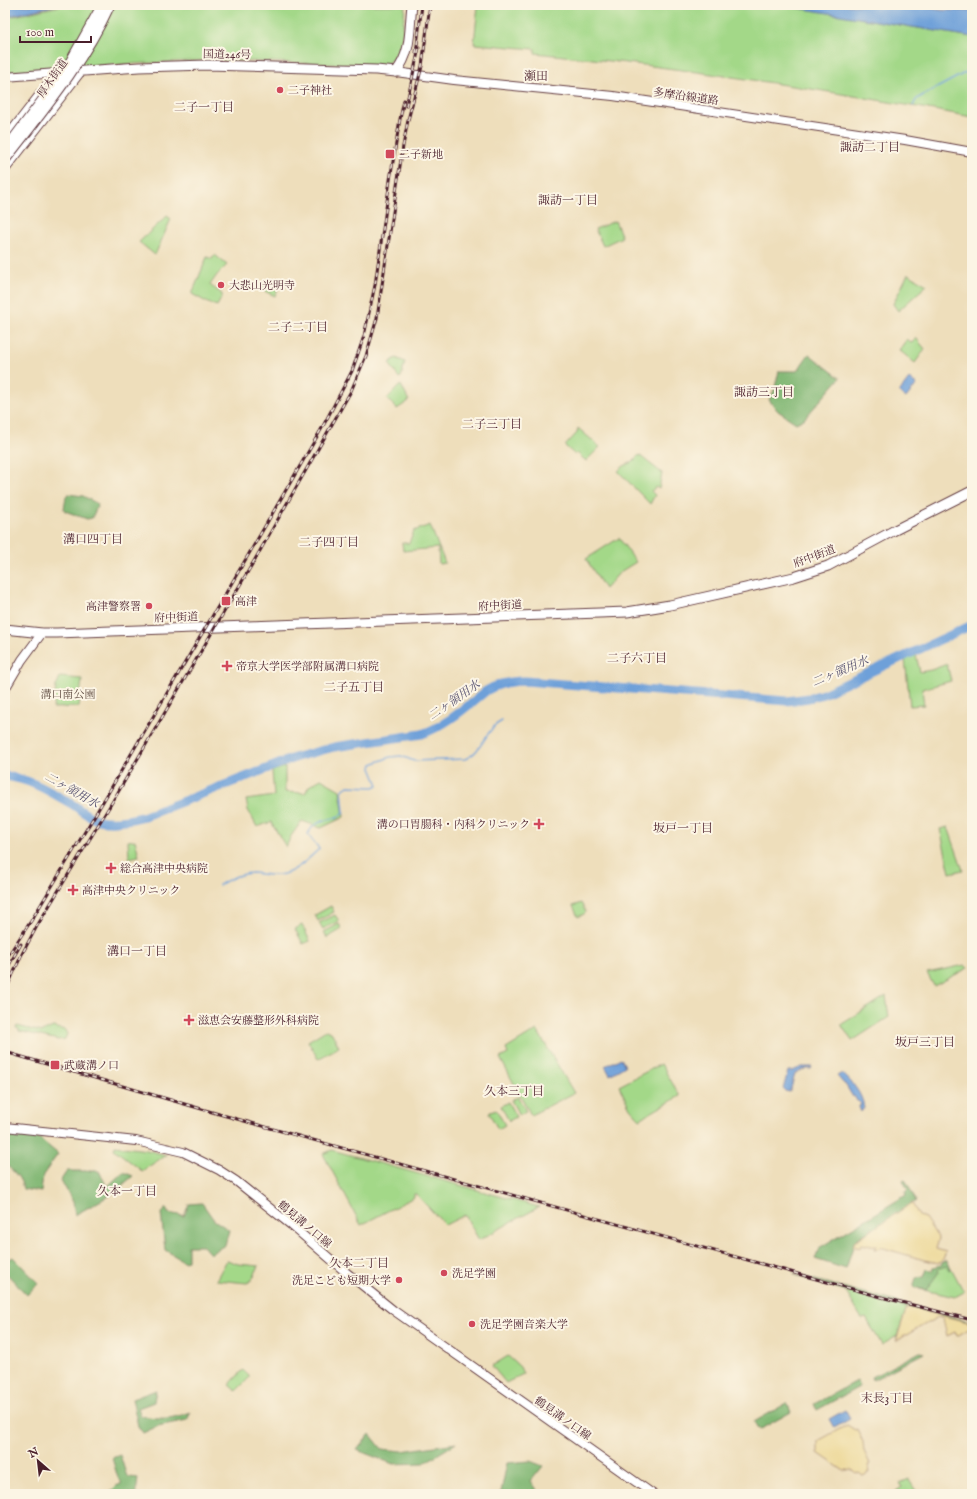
<svg xmlns="http://www.w3.org/2000/svg" width="977" height="1499" font-family="'IM FELL English','Noto Serif JP',serif">
  <style>
    .green { fill: #a3d888; stroke: #767c5a }
    .forest { fill: #82b874; stroke: #666c50 }
    .sand { fill: #eeda9e; stroke: #9c7c64 }
    .water { fill: #6ea0d9; stroke: #5c6082 }
    .lines { fill: none; stroke-linecap: round; stroke-linejoin: round }
    .stream { stroke: #6ea0d9; stroke-width: 1.5 }
    .river { stroke: #6ea0d9; stroke-width: 9 }
    .major-casing { stroke: #633c41; stroke-width: 10 }
    .highway-casing { stroke: #633c41; stroke-width: 11 }
    .major { stroke: #fff; stroke-width: 8 }
    .highway { stroke: #fff; stroke-width: 9 }
    .rail-casing { stroke: #4a1f2b; stroke-width: 3 }
    .rail { stroke: #fcf5e5; stroke-width: 1.5; stroke-dasharray: 4.5; stroke-linecap: butt }
    .highway-bridge-casing { stroke: #633c41; stroke-width: 11; stroke-linecap: butt }
    .highway-bridge { stroke: #fff; stroke-width: 9 }
    .poi-dot { fill: #d1495b; stroke: #fcf5e5; stroke-width: 1.5 }
    .labels { text-anchor: middle; stroke-width: 4; stroke-linejoin: round; paint-order: stroke }
    .street-label { font-size: 11px; fill: #4a1f2b; stroke: #fcf5e5 }
    .poi-label { font-size: 11px; fill: #4a1f2b; stroke: #fcf5e5; text-anchor: start }
    .park-label { font-size: 11px; fill: #604d42; stroke: #fcf5e5 }
    .neighbourhood-label { font-size: 12px; fill: #4a1f2b; stroke: #fcf5e5 }
    .water-label { font-size: 12px; font-style: italic; fill: #585371; stroke: #fcf5e5 }
  </style>
  <rect width="100%" height="100%" fill="#fcf5e5"/>
  <filter id="ink" filterUnits="userSpaceOnUse"><feTurbulence type="fractalNoise" baseFrequency=".025" numOctaves="2"/><feDisplacementMap in="SourceGraphic" scale="8" xChannelSelector="R" yChannelSelector="G"/><feConvolveMatrix kernelMatrix="1 2 1 2 8 2 1 2 1" color-interpolation-filters="sRGB"/></filter>
  <filter id="wash" filterUnits="userSpaceOnUse"><feTurbulence type="fractalNoise" baseFrequency=".012" numOctaves="4" result="noise"/><feDisplacementMap in="SourceGraphic" scale="16" xChannelSelector="R" yChannelSelector="G"/><feGaussianBlur stdDeviation="0.9" result="paint"/><feColorMatrix in="noise" values="0 0 0 0 0 0 0 0 0 0 0 0 0 0 0 0 0 1.4 0 .05"/><feComposite in="paint" operator="in"/></filter>
  <g filter="url(#wash)">
    <rect width="100%" height="100%" fill="#eedebb"/>
    <g class="green">
      <polygon points="64,5 405,5 402,41 394,58 383,66 213,60 46,68 5,72 5,18"/>
      <path d="M478,5H783L972,37V117C827,90 681,67 535,53V49L474,44Z"/>
      <polygon points="167,216 171,219 155,255 139,242"/>
      <polygon points="615,221 622,237 603,246 595,229"/>
      <polygon points="215,255 227,265 217,275 210,285 222,294 222,297 217,306 208,303 192,294 207,257 212,259"/>
      <polygon points="908,274 927,285 898,311 893,304"/>
      <polygon points="264,281 278,290 275,296 260,289"/>
      <polygon points="916,338 925,349 915,363 899,350 907,339 912,343"/>
      <polygon points="396,358 405,362 401,377 399,378 389,363"/>
      <polygon points="401,385 409,401 397,409 387,399 397,388"/>
      <polygon points="578,428 600,447 586,461 577,453 575,455 565,446 577,433"/>
      <polygon points="639,455 662,473 659,489 656,487 651,491 655,495 650,504 618,471 624,466 632,462"/>
      <polygon points="430,525 445,563 439,564 438,548 403,551 402,543 409,543 414,531"/>
      <polygon points="619,538 636,562 620,572 605,589 586,559"/>
      <polygon points="916,655 920,672 931,670 947,664 951,681 922,689 924,705 910,706 905,659"/>
      <polygon points="60,677 82,679 79,707 53,708 56,686"/>
      <polygon points="285,767 285,792 305,793 309,786 321,779 340,790 344,817 321,828 302,821 291,836 286,847 271,822 257,827 248,810 246,800 274,796 272,771"/>
      <polygon points="948,827 963,870 950,873 940,829"/>
      <polygon points="135,840 139,856 129,858 128,841"/>
      <polygon points="581,903 586,912 584,914 578,917 573,906"/>
      <polygon points="331,906 334,912 318,921 315,915"/>
      <polygon points="335,915 339,921 323,929 319,923"/>
      <polygon points="339,924 342,929 327,938 324,932"/>
      <polygon points="302,925 310,941 303,944 295,929"/>
      <polygon points="965,965 968,968 934,986 927,973"/>
      <polygon points="886,996 889,1017 852,1041 842,1026 842,1024"/>
      <polygon points="17,1026 42,1032 53,1027 65,1030 67,1034 65,1039 58,1040 19,1031 19,1029 16,1028"/>
      <polygon points="326,1030 332,1033 339,1047 318,1059 308,1041"/>
      <polygon points="537,1030 574,1093 531,1115 500,1058 508,1054 506,1049"/>
      <polygon points="661,1064 680,1096 640,1119 630,1108 619,1086"/>
      <polygon points="518,1097 526,1111 519,1115 511,1100"/>
      <polygon points="508,1102 516,1117 509,1121 501,1106"/>
      <polygon points="496,1109 505,1125 498,1129 489,1113"/>
      <polygon points="115,1146 147,1150 166,1155 142,1171 114,1149"/>
      <polygon points="332,1150 539,1207 479,1240 465,1215 445,1225 416,1194 414,1194 414,1197 361,1225 323,1154"/>
      <polygon points="227,1260 238,1264 259,1266 251,1281 247,1283 216,1280"/>
      <polygon points="949,1264 964,1292 955,1297 919,1289 936,1267"/>
      <polygon points="843,1287 907,1307 897,1336 882,1345 866,1318 862,1319"/>
      <polygon points="508,1356 520,1367 523,1374 506,1383 492,1366"/>
      <polygon points="243,1370 249,1376 249,1378 236,1391 229,1385"/>
      <polygon points="909,1479 909,1480 918,1494 901,1494 896,1491 902,1487 900,1483"/>
    </g>
    <g class="forest">
      <polygon points="809,354 840,378 804,419 796,423 778,411 769,400 774,391 779,371 797,371"/>
      <polygon points="68,494 83,496 98,504 92,518 87,519 65,511 64,509 66,496"/>
      <path d="M5,1134L39,1138L58,1154L43,1175L41,1192L23,1189C21,1177 14,1172 5,1164Z"/>
      <polygon points="67,1171 99,1171 107,1187 123,1172 133,1176 112,1194 75,1215 73,1202 61,1180"/>
      <polygon points="905,1179 916,1201 855,1240 846,1269 815,1259 819,1248 906,1195 905,1192 908,1190 903,1180"/>
      <polygon points="202,1203 214,1220 229,1230 225,1245 210,1254 203,1246 188,1246 188,1260 185,1262 165,1250 161,1213 166,1208 168,1213 184,1216 189,1204"/>
      <polygon points="13,1257 38,1283 27,1295 5,1272 5,1258 8,1260"/>
      <polygon points="947,1260 951,1269 949,1270 946,1266 938,1269 939,1272 926,1290 913,1287 916,1278 923,1277 926,1269 933,1271 934,1267 941,1265 942,1262"/>
      <polygon points="793,1274 972,1322 972,1326 957,1335 955,1333 969,1325 815,1282"/>
      <polygon points="920,1352 924,1353 873,1380 872,1377"/>
      <polygon points="857,1381 860,1386 859,1387 817,1410 814,1404"/>
      <path d="M156,1390L154,1402L138,1408L141,1416C164,1419 168,1420 191,1412L187,1420L158,1426L143,1433L138,1426L132,1399Z"/>
      <polygon points="787,1403 791,1412 759,1430 754,1422"/>
      <polygon points="370,1434 382,1449 402,1451 456,1443 424,1463 393,1464 357,1450"/>
      <polygon points="120,1455 126,1474 129,1477 138,1478 136,1494 108,1494 116,1486 121,1484 121,1481 118,1478 112,1458"/>
      <polygon points="530,1461 543,1466 531,1481 540,1494 498,1494 501,1492 507,1463"/>
    </g>
    <g class="sand">
      <polygon points="912,1203 919,1216 925,1218 939,1239 936,1249 946,1252 943,1259 939,1263 924,1260 880,1247 878,1249 875,1249 876,1246 866,1244 865,1246 861,1245 860,1248 853,1246 855,1241"/>
      <polygon points="907,1307 972,1323 972,1327 957,1336 955,1332 947,1336 943,1319 938,1317 896,1341"/>
      <polygon points="847,1425 855,1430 857,1429 863,1442 864,1451 870,1464 868,1465 870,1472 863,1476 859,1473 857,1474 851,1469 844,1471 818,1453 818,1441"/>
    </g>
    <g class="water">
      <polygon points="5,5 57,5 5,17"/>
      <polygon points="780,5 912,5 941,10 972,11 972,37"/>
      <polygon points="909,379 917,384 906,398 899,392"/>
      <polygon points="621,1058 625,1066 610,1075 605,1066"/>
      <path d="M802,1067H812L811,1069C806,1068 799,1071 795,1074L790,1092L785,1091L783,1089L788,1071H792Z"/>
      <path d="M842,1073C852,1082 862,1093 864,1107L861,1111L859,1106L861,1104L858,1101H857L854,1096L853,1097L845,1084H844L837,1076Z"/>
      <polygon points="845,1410 850,1419 834,1428 829,1419"/>
    </g>
    <g class="lines">
      <g class="stream">
        <polyline points="913,106 916,100 920,97 972,69"/>
        <path d="M219,885C230,879 240,873 253,873C261,874 270,876 278,875C294,874 308,859 319,849C316,843 311,840 308,834C314,818 333,822 344,813L342,790L348,786L374,787L378,785L371,768L372,764L390,757L401,756L414,761L465,759C483,752 485,729 502,721"/>
      </g>
      <path class="river" d="M5,776C32,779 52,793 75,806C80,810 87,815 93,818C107,824 130,820 145,816L297,757L334,747L422,734C447,725 466,707 486,691C499,683 511,681 525,681L787,701L809,698L823,694L972,625"/>
    </g>
  </g>
  <g filter="url(#ink)">
    <g class="lines">
      <g class="major-casing">
        <g id="major">
          <polyline points="396,72 454,80 613,96 905,140 972,152"/>
          <polyline points="5,77 57,73"/>
          <polyline points="5,689 22,660 42,633"/>
          <polyline points="5,1127 136,1141 183,1152 219,1170 236,1181 291,1225 342,1269 393,1310 653,1494"/>
        </g>
      </g>
      <g class="highway-casing">
        <g id="highway">
          <path d="M396,72C412,52 409,30 412,5"/>
          <polyline points="5,140 57,73 139,67 208,65 376,70 396,72"/>
          <polyline points="5,169 80,72"/>
          <polyline points="5,629 42,633 57,633 627,612 670,605 794,577 828,566 893,531 972,491"/>
        </g>
      </g>
      <use href="#major" class="major"/>
      <use href="#highway" class="highway"/>
      <g class="rail-casing">
        <g id="rail">
          <polyline points="416,53 422,5"/>
          <polyline points="406,106 419,48"/>
          <polyline points="5,960 31,921 107,795 250,552 322,428 352,371 364,336 375,285 390,180 400,119 404,100"/>
          <polyline points="5,972 21,944"/>
          <polyline points="5,992 22,954 37,926 114,799 257,556 351,391 366,356 377,318 403,146 408,120 422,66 430,5"/>
          <polyline points="5,1052 219,1114 885,1298 972,1320"/>
        </g>
      </g>
      <use href="#rail" class="rail"/>
      <g class="highway-bridge-casing">
        <g id="highway-bridge">
          <polyline points="5,150 68,66 102,5"/>
          <path d="M5,160C43,111 84,62 110,5"/>
        </g>
      </g>
      <use href="#highway-bridge" class="highway-bridge"/>
    </g>
  </g>
  <g class="poi-dot">
    <circle cx="280" cy="90" r="4"/>
    <rect x="385" y="149" width="10" height="10" rx="2"/>
    <circle cx="221" cy="285" r="4"/>
    <rect x="221" y="596" width="10" height="10" rx="2"/>
    <circle cx="149" cy="606" r="4"/>
    <path d="M225 660h4v4h4v4h-4v4h-4v-4h-4v-4h4z"/>
    <path d="M537 818h4v4h4v4h-4v4h-4v-4h-4v-4h4z"/>
    <path d="M109 862h4v4h4v4h-4v4h-4v-4h-4v-4h4z"/>
    <path d="M71 884h4v4h4v4h-4v4h-4v-4h-4v-4h4z"/>
    <path d="M187 1014h4v4h4v4h-4v4h-4v-4h-4v-4h4z"/>
    <rect x="50" y="1060" width="10" height="10" rx="2"/>
    <circle cx="444" cy="1273" r="4"/>
    <circle cx="399" cy="1280" r="4"/>
    <circle cx="472" cy="1324" r="4"/>
  </g>
  <g class="labels">
    <g class="street-label">
      <text transform="translate(227 54) rotate(1)" y="4">国道246号</text>
      <text transform="translate(52 78) rotate(-55)" y="4">厚木街道</text>
      <text transform="translate(686 96) rotate(8)" y="4">多摩沿線道路</text>
      <text transform="translate(814 556) rotate(-21)" y="4">府中街道</text>
      <text transform="translate(500 605) rotate(-3)" y="4">府中街道</text>
      <text transform="translate(176 617) rotate(-2)" y="4">府中街道</text>
      <text transform="translate(305 1224) rotate(40)" y="4">鶴見溝ノ口線</text>
      <text transform="translate(563 1418) rotate(35)" y="4">鶴見溝ノ口線</text>
    </g>
    <g class="poi-label">
      <text x="288" y="94">二子神社</text>
      <text x="399" y="158">二子新地</text>
      <text x="229" y="289">大悲山光明寺</text>
      <text x="235" y="605">高津</text>
      <text x="141" y="610" text-anchor="end">高津警察署</text>
      <text x="236" y="670">帝京大学医学部附属溝口病院</text>
      <text x="530" y="828" text-anchor="end">溝の口胃腸科・内科クリニック</text>
      <text x="120" y="872">総合高津中央病院</text>
      <text x="82" y="894">高津中央クリニック</text>
      <text x="198" y="1024">滋恵会安藤整形外科病院</text>
      <text x="64" y="1069">武蔵溝ノ口</text>
      <text x="452" y="1277">洗足学園</text>
      <text x="391" y="1284" text-anchor="end">洗足こども短期大学</text>
      <text x="480" y="1328">洗足学園音楽大学</text>
    </g>
    <g class="park-label">
      <text x="68" y="698">溝口南公園</text>
    </g>
    <g class="neighbourhood-label">
      <text x="536" y="80">瀬田</text>
      <text x="204" y="111">二子一丁目</text>
      <text x="870" y="151">諏訪二丁目</text>
      <text x="568" y="204">諏訪一丁目</text>
      <text x="298" y="331">二子二丁目</text>
      <text x="764" y="396">諏訪三丁目</text>
      <text x="492" y="428">二子三丁目</text>
      <text x="93" y="543">溝口四丁目</text>
      <text x="329" y="546">二子四丁目</text>
      <text x="637" y="662">二子六丁目</text>
      <text x="354" y="691">二子五丁目</text>
      <text x="683" y="832">坂戸一丁目</text>
      <text x="137" y="955">溝口一丁目</text>
      <text x="925" y="1046">坂戸三丁目</text>
      <text x="514" y="1095">久本三丁目</text>
      <text x="127" y="1195">久本一丁目</text>
      <text x="359" y="1267">久本二丁目</text>
      <text x="887" y="1402">末長3丁目</text>
    </g>
    <g class="water-label">
      <text transform="translate(840 671) rotate(-23)" y="4">二ヶ領用水</text>
      <text transform="translate(454 700) rotate(-35)" y="4">二ヶ領用水</text>
      <text transform="translate(72 790) rotate(29)" y="4">二ヶ領用水</text>
    </g>
  </g>
  <rect width="977" height="1499" fill="none" stroke="#fcf5e5" stroke-width="20"/>
  <g transform="translate(38 1461) rotate(332)" stroke="#fcf5e5" stroke-width="3" paint-order="stroke">
  <path d="M0-3L7 15L0 10L-7 15Z" fill="#4a1f2b"/>
  <text y="-6" font-size="11" font-weight="bold" text-anchor="middle" fill="#4a1f2b">N</text>
  </g>
  <path d="M20 36v6h71v-6" fill="none" stroke="#4a1f2b" stroke-width="2"/>
  <text x="26" y="36" font-size="12" fill="#4a1f2b" stroke="#fcf5e5" stroke-width="3" paint-order="stroke">100 m</text>
</svg>
